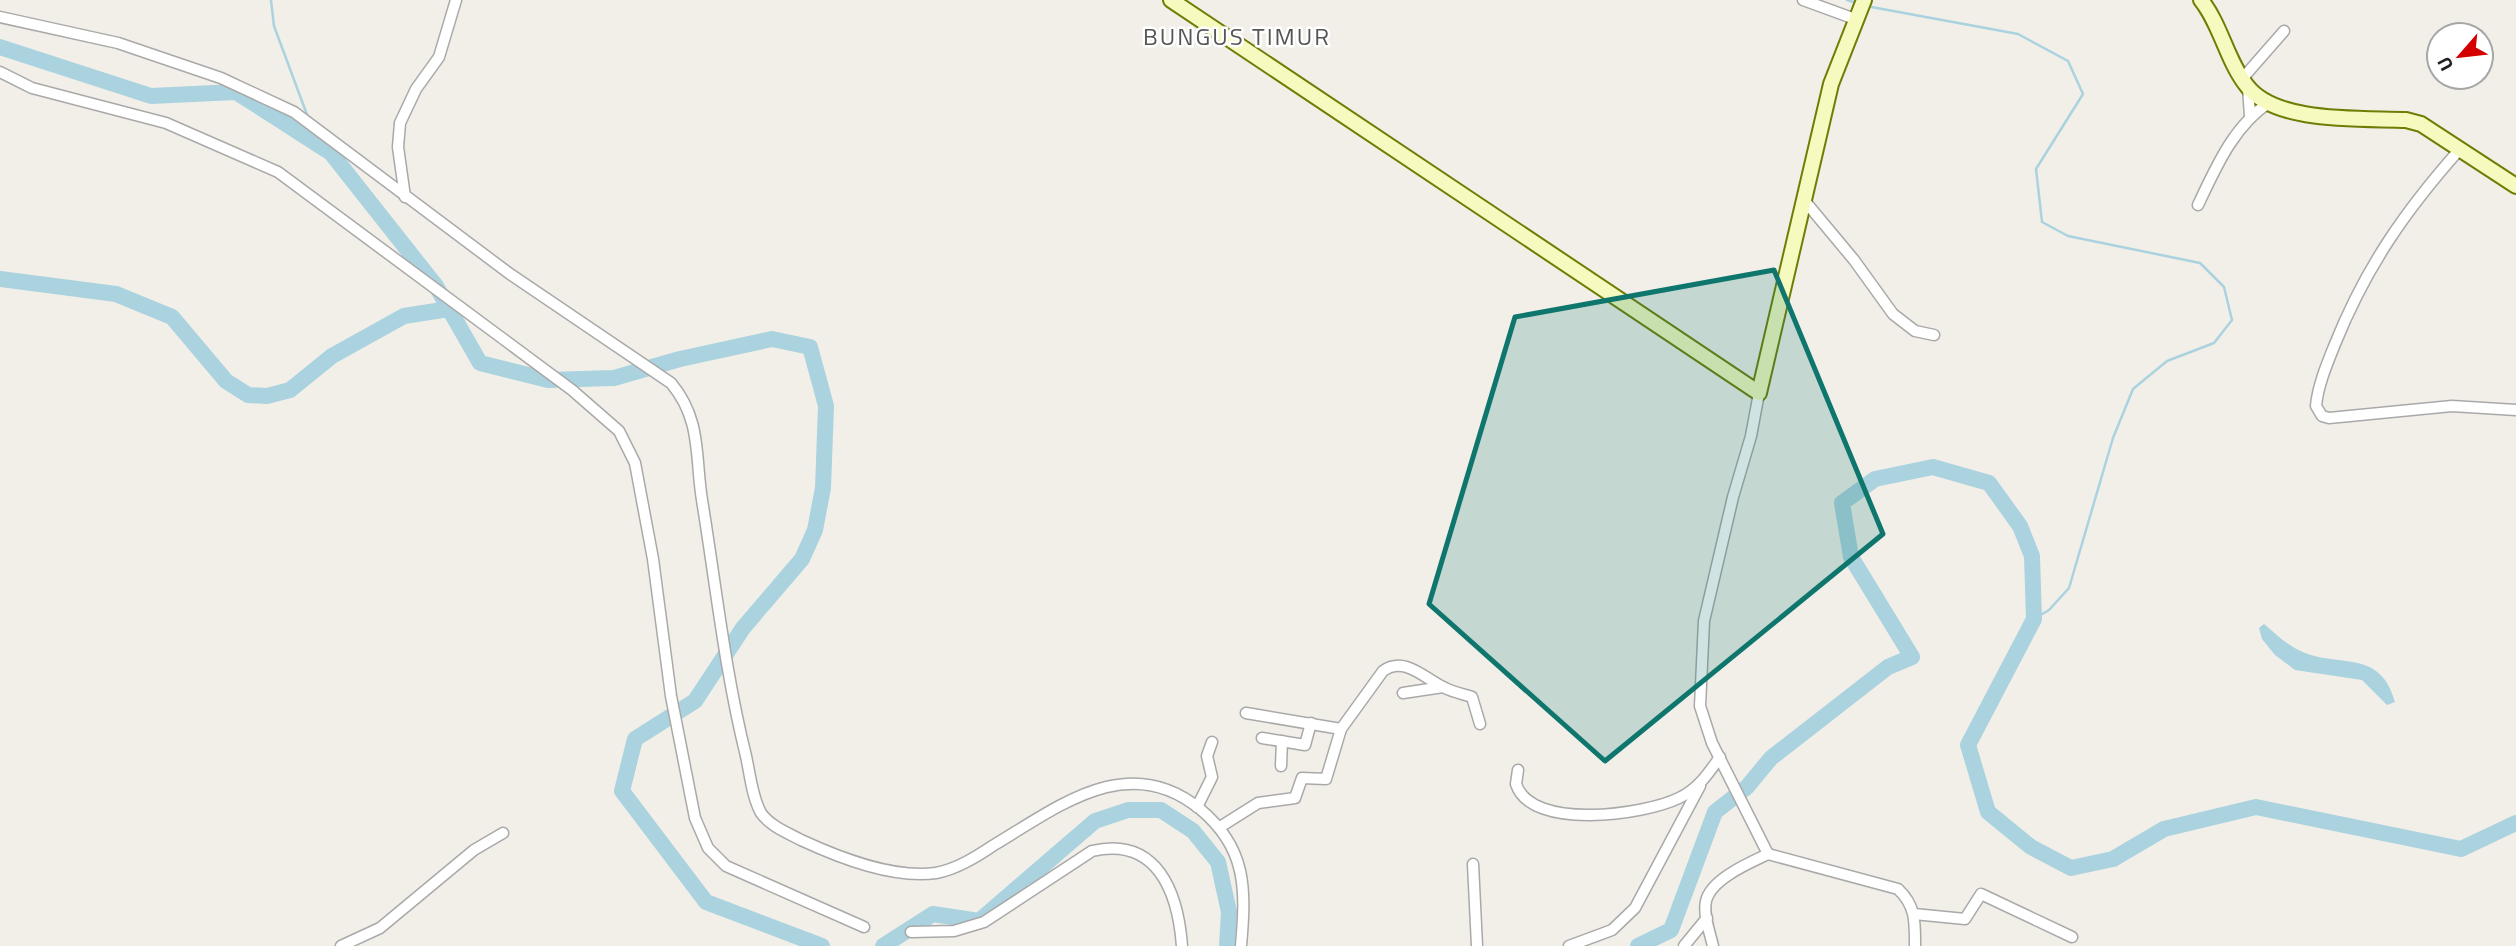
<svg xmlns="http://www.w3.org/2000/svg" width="2516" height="946" font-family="'Titillium Web',sans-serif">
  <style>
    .water { fill: #aad3df }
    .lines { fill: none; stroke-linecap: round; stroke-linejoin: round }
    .stream { stroke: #aad3df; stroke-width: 2.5 }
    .river { stroke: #aad3df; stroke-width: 16 }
    .street-casing { stroke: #a9a9a9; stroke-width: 13 }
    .secondary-casing { stroke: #707d05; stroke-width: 18 }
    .street { stroke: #fff; stroke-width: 10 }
    .secondary { stroke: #f7fabf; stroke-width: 14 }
    .marked { fill: #0f766e; fill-opacity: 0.2; stroke: #0f766e; stroke-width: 5; stroke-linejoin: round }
    .labels { text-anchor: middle; stroke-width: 5; stroke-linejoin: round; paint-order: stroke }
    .quarter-label { font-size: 24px; letter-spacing: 2px; fill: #555; stroke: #fff }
  </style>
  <rect width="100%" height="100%" fill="#f2efe9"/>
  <path class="water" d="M2264,624C2277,635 2289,647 2305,653C2342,667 2381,650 2395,702L2387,705L2362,680L2295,670L2275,655L2262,639L2259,628Z"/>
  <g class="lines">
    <g class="stream">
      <polyline points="271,0 274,26 309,120"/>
      <polyline points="1847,0 1857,3"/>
      <polyline points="1866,6 2018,34 2068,61 2083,94 2036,169 2042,222 2068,236 2200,263 2224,287 2232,320 2214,343 2167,361 2133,389 2113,438 2069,588 2049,610 2034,619"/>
      <polyline points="314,132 319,145"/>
    </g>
    <g class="river">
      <polyline points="0,47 151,96 236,92 331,153 436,286 480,363 548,380 614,378 680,359 772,339 810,347 826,406 823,488 815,530 802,559 743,628 695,701 635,739 622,791 706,902 822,946"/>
      <polyline points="0,279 116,294 172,317 226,381 248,395 267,396 290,390 332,356 404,316 449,309"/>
      <polyline points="883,946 933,914 979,921 1095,821 1128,810 1161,810 1193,831 1218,862 1229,912 1227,946"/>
      <polyline points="1638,946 1671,930 1715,812 1747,787 1771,758 1888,667 1912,657 1851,557 1842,503 1875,479 1933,467 1989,483 2020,526 2032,556 2034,619 1968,745 1988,812 2031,847 2071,868 2113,859 2164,829 2256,807 2461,849 2516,823"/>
    </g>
    <g class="street-casing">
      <g id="street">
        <polyline points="1803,0 1855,19"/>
        <path d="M0,17L118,43L221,78L294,112L510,274L671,383C702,420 695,457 702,500C716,586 725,672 746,756C750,774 752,797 761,813C770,826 788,833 801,840C840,858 893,879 936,873C957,869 976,857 994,845C1058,807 1128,750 1200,809C1247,848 1246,889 1241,946"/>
        <polyline points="0,72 32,88 166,123 278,172 572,390 619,431 635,463 653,559 671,696 695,818 708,848 726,866 864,927"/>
        <polyline points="2242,79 2284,31"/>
        <polyline points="2248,88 2250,116"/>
        <path d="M2460,149C2405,211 2366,267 2335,344C2327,364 2318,385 2316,406L2322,416L2329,418L2452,406L2516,410"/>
        <polyline points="405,197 398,147 400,123 416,89 439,57 456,0"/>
        <polyline points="1804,200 1854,260 1893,314 1915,331 1934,335"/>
        <path d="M2198,205C2216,167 2234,125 2270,102"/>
        <polyline points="1759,393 1751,436 1733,497 1704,621 1700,706 1712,743 1768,854"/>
        <polyline points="1403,693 1443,687"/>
        <path d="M1246,713L1341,729L1383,671C1405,655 1426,680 1445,688C1453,692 1463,694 1472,697L1480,724"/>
        <polyline points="1262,738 1305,745 1311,723"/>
        <polyline points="1281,766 1282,741"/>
        <path d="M1518,770L1516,784C1531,831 1644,815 1679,798C1698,789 1708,774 1720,757"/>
        <polyline points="1197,807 1212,777 1207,756 1212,742"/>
        <polyline points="1220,827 1258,803 1295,798 1302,778 1326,779 1341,729"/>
        <polyline points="1473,864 1477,946"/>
        <polyline points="1914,914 1965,919 1981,894 2072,937"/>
        <path d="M911,932L954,931L984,922L1092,851C1157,836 1178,892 1182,946"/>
        <polyline points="341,946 380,928 474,850 503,833"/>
        <polyline points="1569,946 1612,930 1635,908 1700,786"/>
        <polyline points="1684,946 1707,918"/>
        <path d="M1713,946C1710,933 1703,915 1706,901C1711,879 1749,863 1768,854L1898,889C1916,906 1915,922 1915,946"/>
      </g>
    </g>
    <g class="secondary-casing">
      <g id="secondary">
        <polyline points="1171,0 1759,393 1831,84 1864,0"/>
        <path d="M2201,0C2221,25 2227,61 2247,86C2276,124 2362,118 2406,120L2421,124L2516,186"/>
      </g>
    </g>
    <use href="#street" class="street"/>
    <use href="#secondary" class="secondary"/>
  </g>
  <path class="marked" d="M1774,270L1883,534L1605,761L1429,604L1515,317Z"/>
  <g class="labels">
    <g class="quarter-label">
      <text x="1237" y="45">BUNGUS TIMUR</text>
    </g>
  </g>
  <g transform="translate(2460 56) rotate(242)"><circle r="33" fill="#ffffff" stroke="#a7a7a7" stroke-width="2"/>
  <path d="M0-5L12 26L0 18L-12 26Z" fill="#d40000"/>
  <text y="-10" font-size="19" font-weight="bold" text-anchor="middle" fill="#222222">U</text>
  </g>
</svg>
